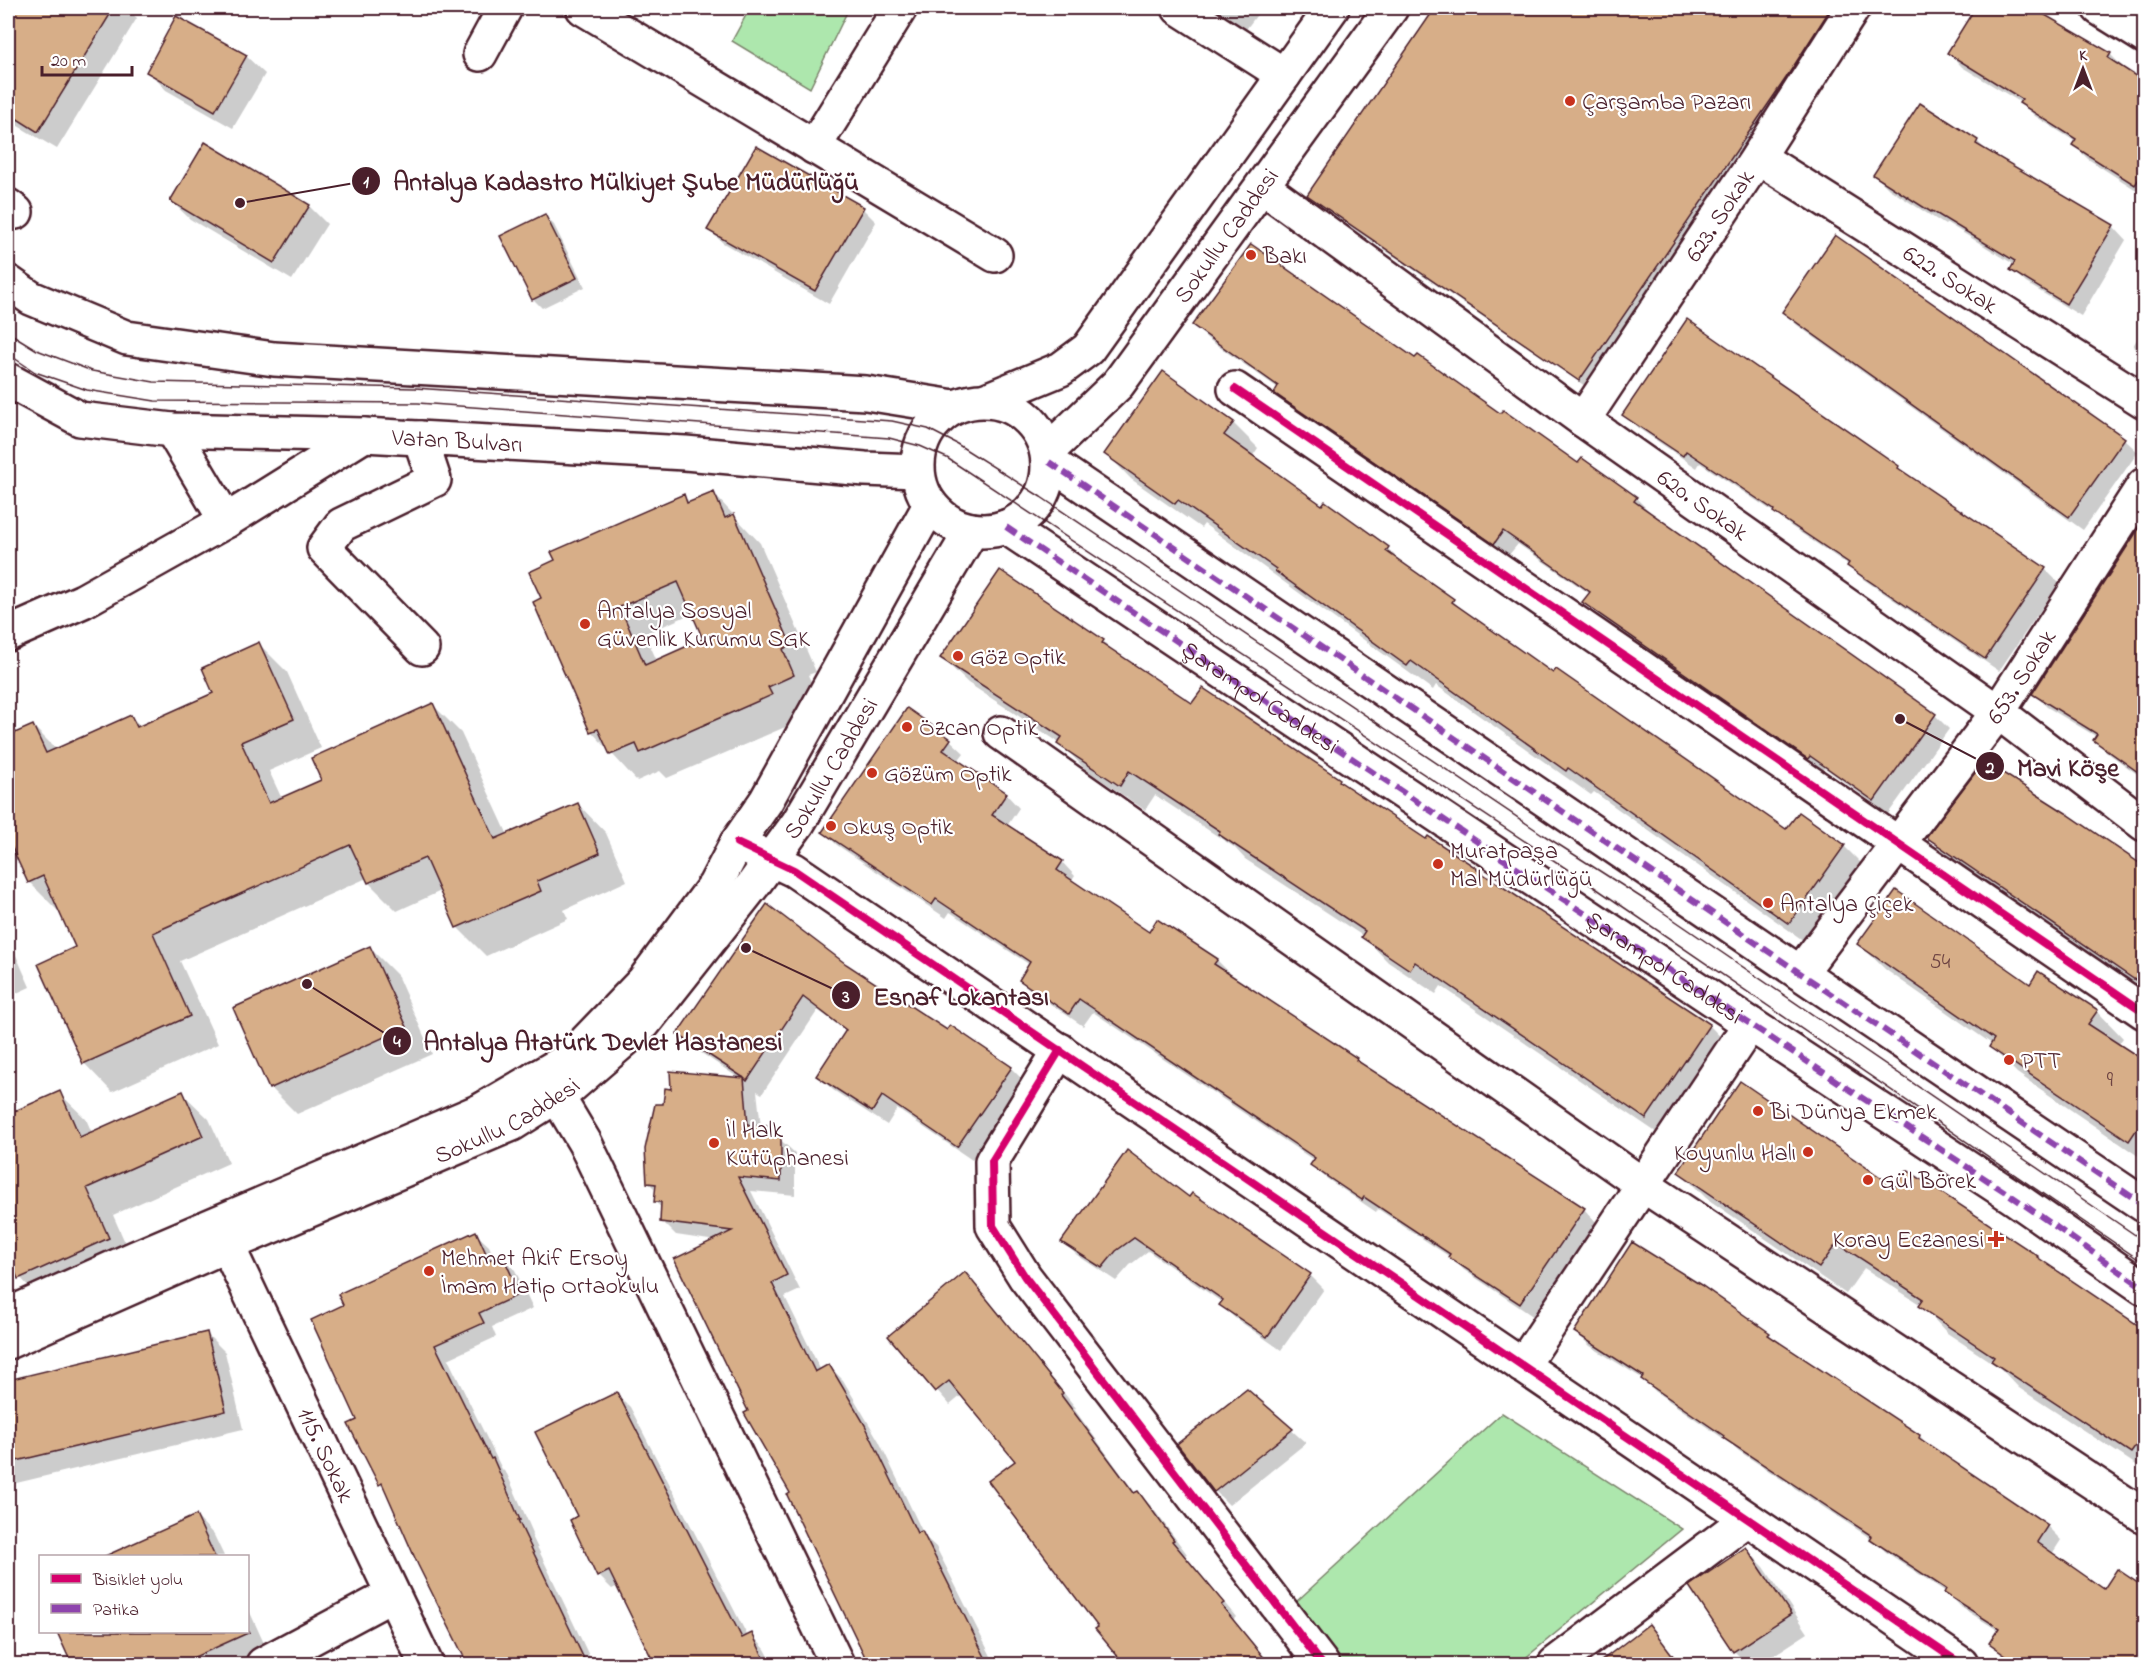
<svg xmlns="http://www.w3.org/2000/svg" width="2152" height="1672" font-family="'Indie Flower',sans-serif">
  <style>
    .green { fill: #ade7ad; stroke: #7c836c; stroke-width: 1.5 }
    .shadow { fill: #0003; fill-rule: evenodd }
    .building { fill: #d7ae88; stroke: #4a1f2b; stroke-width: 1.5; fill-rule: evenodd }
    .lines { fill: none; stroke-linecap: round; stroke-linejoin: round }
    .minor-casing { stroke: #4a1f2b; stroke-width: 38 }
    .major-casing { stroke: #4a1f2b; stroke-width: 38 }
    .minor { stroke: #fff; stroke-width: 33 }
    .major { stroke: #fff; stroke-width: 33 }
    .tram { stroke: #4a1f2b; stroke-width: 1.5 }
    .quiet { stroke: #8e44ad; stroke-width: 6; stroke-dasharray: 12 6; stroke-linecap: butt }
    .cycleway-casing { stroke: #fff; stroke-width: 11 }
    .cycleway { stroke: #d6006c; stroke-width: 8 }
    .poi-dot { fill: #c8321e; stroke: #fff; stroke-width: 2 }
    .labels { text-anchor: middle; stroke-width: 4.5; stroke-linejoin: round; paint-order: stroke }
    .number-label { font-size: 21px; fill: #6d4342 }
    .poi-label { font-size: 24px; fill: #4a1f2b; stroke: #fff; text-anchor: start }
    .street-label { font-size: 24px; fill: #4a1f2b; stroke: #fff }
    .leader { fill: none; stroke: #4a1f2b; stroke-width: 2 }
    .callout-dot { fill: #4a1f2b; stroke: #fff; stroke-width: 2 }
    .mark-label { font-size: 18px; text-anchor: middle; font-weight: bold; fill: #fff }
    .callout-label { font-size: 26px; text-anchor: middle; font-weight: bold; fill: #4a1f2b; stroke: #fff; stroke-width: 4.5; stroke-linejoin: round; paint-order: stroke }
  </style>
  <rect width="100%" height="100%" fill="#fff"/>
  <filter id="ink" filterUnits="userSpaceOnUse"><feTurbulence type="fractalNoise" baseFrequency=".0167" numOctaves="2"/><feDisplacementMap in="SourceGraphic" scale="12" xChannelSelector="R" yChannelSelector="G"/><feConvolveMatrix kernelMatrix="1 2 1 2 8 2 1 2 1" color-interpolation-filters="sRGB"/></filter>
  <g filter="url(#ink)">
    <g class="green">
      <polygon points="750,8 849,8 810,88 732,41"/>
      <polygon points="1502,1413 1682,1529 1518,1664 1342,1664 1297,1601"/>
    </g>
    <g class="shadow">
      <polygon points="8,8 126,8 137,18 57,149 8,120"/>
      <polygon points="1200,8 1262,8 1244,32"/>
      <polygon points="1437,8 1845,8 1588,388 1317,204 1309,195"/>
      <polygon points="1977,8 2032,8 2110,54 2124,68 2123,70 2144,83 2144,195 2088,159 2074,145 2076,142 2035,116 2020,102 1962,67 1949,53"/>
      <polygon points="246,56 265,74 233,128 166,90 148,71"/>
      <polygon points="1977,141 1990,154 2113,226 2126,240 2081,316 2026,283 2012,270 2015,265 1947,223 1945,225 1889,189 1875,175"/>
      <polygon points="171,201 309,206 327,224 292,280 190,219"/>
      <polygon points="863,209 876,222 829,304 723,243 709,230"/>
      <polygon points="545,216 554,225 585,287 542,308 533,299"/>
      <polygon points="1784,312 2124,439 2138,452 2083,530 1797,325"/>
      <polygon points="1194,325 1416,360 1578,465 1636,498 1650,512 1648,513 1935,715 1949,729 1888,814 1825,768 1822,772 1598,615 1584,602 1590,594 1518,544 1508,556 1289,406 1275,392 1278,388 1208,339"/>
      <polygon points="2144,327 2144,356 2133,346"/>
      <polygon points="1624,414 1898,467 1906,475 2045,569 2059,583 1999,671 1863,579 1850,566 1789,525 1781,517 1700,463 1697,468 1638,428"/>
      <polygon points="1233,423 1258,448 1252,457 1323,507 1388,549 1407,568 1453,601 1468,615 1553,675 1787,831 1844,846 1869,871 1814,948 1594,792 1591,795 1436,685 1433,690 1204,524 1201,528 1131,479 1106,453"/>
      <path d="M713,493L760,543L816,672L808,675L820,702L793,713L797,722L667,778L660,771L637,781L591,731L543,599L683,496L691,503ZM693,613L705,640L657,661L645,634Z"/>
      <polygon points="2144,522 2144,779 2108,753 2095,740 2097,737 2047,707 2034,694"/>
      <polygon points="1103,641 1115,653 1193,705 1339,780 1347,788 1709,1025 1734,1051 1672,1143 1441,986 1436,994 1388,962 1363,936 1245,859 1234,847 1155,795 1145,810 1085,769 1060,743 968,683 942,658"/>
      <polygon points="259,644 287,672 321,748 269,771 282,799 323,780 433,705 461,733 508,835 578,804 606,833 627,881 564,910 568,919 486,956 458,928 441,891 397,911 369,883 367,878 180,961 218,1044 112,1092 84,1063 77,948 59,909 57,910 29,882 16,854 8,846 8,738 33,726 57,750 131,717 142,727 215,694"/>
      <polygon points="950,740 964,753 957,762 1006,794 1019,808 1007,826 1062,862 1075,876 1071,882 1149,934 1217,960 1230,973 1229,975 1356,1059 1365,1068 1584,1209 1597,1223 1534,1317 1464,1270 1453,1259 1378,1209 1376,1212 1326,1178 1312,1165 1315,1161 1093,1012 1083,1026 1034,993 1020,980 1030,965 950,912 946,918 837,845 824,832"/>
      <polygon points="1928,837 2144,869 2144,990 1942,851"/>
      <polygon points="8,937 30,987 8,997"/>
      <polygon points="1859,944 2031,986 2097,1011 2123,1038 2118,1045 2144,1063 2144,1160 2017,1073 1991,1047 1992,1044 1886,970"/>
      <polygon points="370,948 397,975 432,1054 297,1114 271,1088"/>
      <polygon points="845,965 948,1032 951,1027 1011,1068 1026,1083 972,1160 897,1109 887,1125 833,1090 818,1076 847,1032 818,1010 762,1094 757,1091 761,1127 766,1127 795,1153 795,1195 751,1191 800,1290 785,1297 821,1371 829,1366 843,1380 879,1441 925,1537 936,1547 995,1664 865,1664 863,1661 868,1659 792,1494 750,1412 716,1241 676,1235 662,1221 662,1208 655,1202 657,1191 648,1182 664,1106 672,1090 740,1079 694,1048 679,1034"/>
      <polygon points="8,1051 13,1063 8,1066"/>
      <polygon points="59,1093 86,1119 92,1133 182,1093 209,1119 229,1163 113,1215 135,1265 46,1305 18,1275 8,1280 8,1144 9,1143 8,1116"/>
      <polygon points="1680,1172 1896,1189 2144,1331 2144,1470 2019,1388 2000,1368 1947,1333 1921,1305 1864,1268 1846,1294 1706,1198"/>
      <polygon points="1190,1199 1310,1275 1324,1289 1281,1350 1235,1318 1221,1305 1223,1303 1148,1251 1130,1265 1116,1281 1077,1255 1063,1242"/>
      <polygon points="475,1233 489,1246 495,1259 501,1256 515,1270 533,1308 492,1327 496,1337 448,1359 502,1469 507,1474 533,1533 531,1534 593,1664 470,1664 387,1491 380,1484 359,1420 345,1306"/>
      <polygon points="965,1274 979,1288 1076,1408 1074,1409 1136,1494 1138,1493 1151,1506 1187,1554 1185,1555 1236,1617 1233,1620 1271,1664 1127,1664 1100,1627 1018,1461 962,1395 950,1405 890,1337"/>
      <polygon points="1576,1332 1769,1334 1778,1344 1920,1436 1932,1449 2047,1526 2061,1540 2052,1554 2144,1664 2016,1664 1991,1643 1999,1631 1959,1606 1946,1592 1886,1552 1876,1542 1739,1451 1730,1443 1656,1392 1645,1380 1590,1346"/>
      <polygon points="207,1334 225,1352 243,1429 8,1485 8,1381"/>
      <polygon points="1247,1391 1306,1443 1229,1505 1215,1491 1179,1445"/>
      <polygon points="617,1394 630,1407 748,1637 752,1635 765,1649 773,1664 657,1664 618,1586 612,1589 599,1576 579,1517"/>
      <polygon points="196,1516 214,1535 224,1556 107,1556"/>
      <polygon points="1746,1549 1764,1567 1808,1633 1760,1664 1747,1664 1734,1651 1691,1587"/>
      <polygon points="248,1608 267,1650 235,1664 74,1664 59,1632 248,1632"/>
      <polygon points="1648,1626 1681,1664 1600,1664"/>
    </g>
    <g class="building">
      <polygon points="8,8 114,8 38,132 8,113"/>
      <polygon points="1435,8 1831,8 1786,78 1579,381 1307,195"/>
      <polygon points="1975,8 2033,8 2111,53 2108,58 2145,82 2145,170 2135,185 2072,145 2076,139 2019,103 2022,99 1947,53"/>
      <polygon points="176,16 247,55 215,111 146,72"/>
      <polygon points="1920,103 1978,140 1976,144 2114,225 2066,304 2010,270 2015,261 1932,211 1931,212 1873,175"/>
      <polygon points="205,142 310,205 274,263 170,201"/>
      <polygon points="756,146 864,207 815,291 707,230"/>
      <polygon points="545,214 577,278 532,300 500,236"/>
      <polygon points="1835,235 2125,438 2069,517 1782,312"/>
      <polygon points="1251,244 1415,358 1418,355 1500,413 1503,410 1578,463 1582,458 1637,497 1634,501 1936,714 1874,801 1810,756 1808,759 1805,757 1582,602 1590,592 1503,531 1494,544 1274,393 1278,386 1192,325"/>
      <polygon points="1687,319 1899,466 1898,468 2046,568 1985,659 1847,566 1849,563 1773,512 1774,510 1686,451 1683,456 1622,415"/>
      <polygon points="1163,371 1234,422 1224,435 1322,505 1325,501 1389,547 1386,551 1454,599 1452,602 1553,673 1556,669 1786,829 1799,812 1845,845 1789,924 1568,768 1566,771 1411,661 1407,666 1275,571 1276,569 1178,500 1175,504 1104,454"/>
      <path d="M714,492L725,518L734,514L791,645L783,649L794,675L768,687L772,695L640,753L636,744L610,755L598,729L590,732L533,602L541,598L529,572L555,560L551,552L684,494L687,503ZM678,582L703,639L645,665L620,607Z"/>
      <polygon points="2145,519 2145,777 2093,740 2097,734 2032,694"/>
      <polygon points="1000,570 1104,640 1102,643 1192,703 1203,688 1340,779 1339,781 1426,839 1428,836 1478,869 1477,870 1710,1024 1646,1119 1415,962 1410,970 1361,937 1365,931 1218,834 1220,831 1129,771 1120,786 1057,744 1062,737 940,658"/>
      <polygon points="259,642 294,719 241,742 269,803 321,780 311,758 433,703 495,839 578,803 600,853 537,881 541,891 456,928 425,858 368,883 350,845 153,933 190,1016 83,1064 38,964 75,947 43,876 28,883 8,839 8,736 33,725 46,753 131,715 137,727 213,693 202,668"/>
      <polygon points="907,708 951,739 943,750 1007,793 992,815 1063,861 1057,870 1149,932 1157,919 1218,959 1214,964 1357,1058 1356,1060 1585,1208 1520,1304 1448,1257 1450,1254 1364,1197 1362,1200 1310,1165 1315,1158 1079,999 1069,1014 1019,980 1030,962 936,899 932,905 822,832"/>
      <polygon points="1984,761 2066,813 2145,867 2145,967 2135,980 1926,837"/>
      <polygon points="1896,890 2030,984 2038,971 2098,1010 2088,1024 2145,1061 2145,1117 2129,1141 1989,1047 1994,1039 1857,944"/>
      <polygon points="767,904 846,964 947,1030 950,1025 1012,1067 957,1147 882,1096 872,1112 816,1076 846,1030 803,997 747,1081 744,1078 748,1125 767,1125 767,1135 781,1137 781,1181 738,1177 787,1275 772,1283 815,1372 829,1364 865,1425 917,1533 922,1531 989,1665 869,1665 787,1495 790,1493 744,1413 748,1411 674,1259 732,1231 660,1222 661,1202 654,1202 656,1184 647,1183 645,1149 655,1104 663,1104 665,1088 671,1089 670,1071 744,1078 677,1034"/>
      <polygon points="370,946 407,1027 269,1089 233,1008"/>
      <polygon points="1740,1081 1895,1187 1907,1170 2038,1256 2037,1257 2145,1330 2145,1433 2131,1453 1991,1361 1994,1357 1918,1306 1923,1299 1837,1243 1819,1268 1678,1172"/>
      <polygon points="60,1091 80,1137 183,1091 203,1136 87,1188 109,1238 18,1279 8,1255 8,1114"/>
      <polygon points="1127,1150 1189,1197 1192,1193 1311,1274 1267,1337 1219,1305 1223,1300 1134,1238 1116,1251 1102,1268 1061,1242"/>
      <polygon points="476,1231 489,1260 502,1254 520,1294 479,1313 484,1323 435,1345 491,1459 493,1458 520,1520 518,1520 587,1665 468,1665 418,1565 382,1483 379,1485 348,1424 357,1420 311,1320 343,1305 338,1294"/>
      <polygon points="1632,1242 1701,1285 1770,1333 1768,1335 1920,1435 1919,1438 2048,1525 2037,1542 2104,1589 2117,1569 2145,1588 2145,1665 2020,1665 1989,1643 1999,1628 1944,1593 1946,1589 1870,1539 1872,1536 1723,1438 1724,1436 1641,1379 1643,1376 1574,1332"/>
      <polygon points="965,1272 1063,1393 1061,1395 1134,1493 1138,1491 1174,1540 1172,1541 1224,1603 1221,1605 1270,1665 1125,1665 1095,1629 1098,1627 988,1481 1015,1461 949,1381 935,1392 888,1336"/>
      <polygon points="207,1332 226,1411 8,1463 8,1380"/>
      <polygon points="1247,1389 1293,1429 1214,1492 1177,1444"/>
      <polygon points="617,1392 742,1638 752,1633 767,1665 655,1665 609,1571 597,1577 570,1520 577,1516 535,1432"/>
      <polygon points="196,1515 215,1557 103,1557"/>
      <polygon points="1746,1547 1791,1614 1733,1652 1689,1586"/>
      <polygon points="1649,1624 1680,1665 1596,1665"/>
      <polygon points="57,1632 250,1632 177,1665 72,1665"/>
    </g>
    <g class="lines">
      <g class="minor-casing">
        <g id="minor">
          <polyline points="583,8 995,255"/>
          <polyline points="1179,8 1284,75"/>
          <polyline points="2099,8 2144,36"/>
          <polyline points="480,54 505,8"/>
          <polyline points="814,147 900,8"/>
          <path id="s1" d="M1758,157L2144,401"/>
          <path id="s2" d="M1262,186L1583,420L1998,712L2144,824"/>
          <polyline points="8,206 16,212"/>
          <polyline points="1235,389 2144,1012"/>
          <path id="s3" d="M1583,420L1758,157L1853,8"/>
          <polyline points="172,430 226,521"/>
          <polyline points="420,438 434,480 341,525 324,548 422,648"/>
          <polyline points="1049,462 1800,973 2144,1205"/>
          <path id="s4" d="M1006,527L1750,1024L2013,1197L2144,1288"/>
          <polyline points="8,634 83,601 226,521 364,435"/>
          <polyline points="1001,733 1643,1185 2144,1516"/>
          <polyline points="737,843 794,870 1961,1664"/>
          <path id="s5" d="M1800,973L1998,712L2144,485"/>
          <polyline points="1060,1050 992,1161 993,1226 1025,1277 1322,1664"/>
          <polyline points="537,1077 557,1096 585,1143 837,1664"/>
          <path id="s6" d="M227,1245L426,1664"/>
          <polyline points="1522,1366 1750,1024"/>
          <polyline points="263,1664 392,1595"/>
          <polyline points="1555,1664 1746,1520"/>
        </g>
      </g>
      <g class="major-casing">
        <g id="major">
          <polyline points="8,282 31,298 127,338 274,359 866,393 954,407"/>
          <path id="s7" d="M8,380L80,419L172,430L364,435L685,453L865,469L917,471"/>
          <polyline points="986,400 1061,369 1088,349 1332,8"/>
          <circle cx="983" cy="466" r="65"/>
          <path id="s8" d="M1047,452L1118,384L1391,8"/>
          <polyline points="8,1315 135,1258 480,1111 569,1059 643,982 715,885 737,843 766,801 930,505"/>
          <path id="s9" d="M8,1342L227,1245L512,1124L569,1088L644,1023L753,885L798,823L972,530"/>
        </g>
      </g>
      <use href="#minor" class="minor"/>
      <use href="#major" class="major"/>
      <g class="tram">
        <polyline points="8,332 37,350 92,371 154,382 415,388 892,421 928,429 957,444 1041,497 1542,834 1645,900 2144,1241"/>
        <polyline points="8,354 35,372 87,390 155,401 418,403 889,438 920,446 947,458 1597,889 2144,1263"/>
      </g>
      <g class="quiet">
        <polyline points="1049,462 1800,973 2144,1205"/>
        <polyline points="1006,527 1750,1024 2013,1197 2144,1288"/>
      </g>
      <g class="cycleway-casing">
        <g id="cycleway">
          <polyline points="1235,389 2144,1012"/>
          <polyline points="737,843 794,870 1961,1664"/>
          <polyline points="1060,1050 992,1161 993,1226 1025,1277 1322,1664"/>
        </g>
      </g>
      <use href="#cycleway" class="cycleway"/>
    </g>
  </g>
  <g class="poi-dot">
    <circle cx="1570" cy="101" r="6"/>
    <circle cx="1251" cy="255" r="6"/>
    <circle cx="585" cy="624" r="6"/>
    <circle cx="958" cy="656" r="6"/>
    <circle cx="907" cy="727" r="6"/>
    <circle cx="872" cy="773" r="6"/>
    <circle cx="831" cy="826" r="6"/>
    <circle cx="1438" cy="864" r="6"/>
    <circle cx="1768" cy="903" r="6"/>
    <circle cx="2009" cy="1060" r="6"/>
    <circle cx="1758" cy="1111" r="6"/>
    <circle cx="714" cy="1143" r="6"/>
    <circle cx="1808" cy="1152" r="6"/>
    <circle cx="1868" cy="1180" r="6"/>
    <path d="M1993 1230h6v6h6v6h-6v6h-6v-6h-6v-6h6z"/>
    <circle cx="429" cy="1271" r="6"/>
  </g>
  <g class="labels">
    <g class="number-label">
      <text x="1940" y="968">54</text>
      <text x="2110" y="1086">9</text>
    </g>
    <g class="poi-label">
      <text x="1582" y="109">Çarşamba Pazarı</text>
      <text x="1263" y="263">Bakı</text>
      <text x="597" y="618">Antalya Sosyal<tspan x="597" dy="28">Güvenlik Kurumu SGK</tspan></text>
      <text x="970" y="664">Göz Optik</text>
      <text x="919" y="735">Özcan Optik</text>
      <text x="884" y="781">Gözüm Optik</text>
      <text x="843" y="834">Okuş Optik</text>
      <text x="1450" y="858">Muratpaşa<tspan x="1450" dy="28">Mal Müdürlüğü</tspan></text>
      <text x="1780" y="911">Antalya Çiçek</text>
      <text x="2021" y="1068">PTT</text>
      <text x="1770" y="1119">Bi Dünya Ekmek</text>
      <text x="726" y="1137">İl Halk<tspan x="726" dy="28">Kütüphanesi</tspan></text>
      <text x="1796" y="1160" text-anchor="end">Koyunlu Halı</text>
      <text x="1880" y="1188">Gül Börek</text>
      <text x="1984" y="1247" text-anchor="end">Koray Eczanesi</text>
      <text x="441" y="1265">Mehmet Akif Ersoy<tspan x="441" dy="28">İmam Hatip Ortaokulu</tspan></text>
    </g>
    <g class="street-label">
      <text dy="8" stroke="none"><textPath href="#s3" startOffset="246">623. Sokak</textPath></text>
      <text dy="8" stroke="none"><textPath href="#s8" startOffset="282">Sokullu Caddesi</textPath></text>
      <text dy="8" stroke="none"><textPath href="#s1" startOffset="228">622. Sokak</textPath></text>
      <text dy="8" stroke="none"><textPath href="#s7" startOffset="460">Vatan Bulvarı</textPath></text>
      <text dy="8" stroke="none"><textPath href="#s2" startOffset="544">620. Sokak</textPath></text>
      <text dy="8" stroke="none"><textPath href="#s5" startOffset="370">653. Sokak</textPath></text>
      <text dy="8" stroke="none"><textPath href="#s4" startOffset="306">Şarampol Caddesi</textPath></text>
      <text dy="8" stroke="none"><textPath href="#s9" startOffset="1032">Sokullu Caddesi</textPath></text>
      <text dy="8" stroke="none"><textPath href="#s4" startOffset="792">Şarampol Caddesi</textPath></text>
      <text dy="8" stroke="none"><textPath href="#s9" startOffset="546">Sokullu Caddesi</textPath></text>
      <text dy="8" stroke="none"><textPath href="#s6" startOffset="232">115. Sokak</textPath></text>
    </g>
  </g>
  <path class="leader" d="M240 203L366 181M1900 719L1990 766M746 948L846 995M307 984L397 1041"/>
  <g class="callout-dot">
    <circle cx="240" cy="203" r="6"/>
    <circle cx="1900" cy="719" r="6"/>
    <circle cx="746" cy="948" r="6"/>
    <circle cx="307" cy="984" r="6"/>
    <circle cx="366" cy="181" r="15"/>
    <circle cx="1990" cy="766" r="15"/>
    <circle cx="846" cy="995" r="15"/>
    <circle cx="397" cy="1041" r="15"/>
  </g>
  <g class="mark-label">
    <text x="366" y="187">1</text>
    <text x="1990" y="773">2</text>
    <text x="846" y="1002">3</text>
    <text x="397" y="1047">4</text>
  </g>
  <g class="callout-label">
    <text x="626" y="190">Antalya Kadastro Mülkiyet Şube Müdürlüğü</text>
    <text x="2068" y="776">Mavi Köşe</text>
    <text x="961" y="1005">Esnaf Lokantası</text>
    <text x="603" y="1050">Antalya Atatürk Devlet Hastanesi</text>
  </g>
  <rect width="2152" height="1672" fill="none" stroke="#fff" stroke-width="30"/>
  <rect x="15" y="15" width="2122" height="1642" fill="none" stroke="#4a1f2b" stroke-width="2" filter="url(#ink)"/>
  <rect x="39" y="1555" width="210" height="78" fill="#ffffff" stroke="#b7a5aa" stroke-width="1.5"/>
  <rect x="51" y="1574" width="30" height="9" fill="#d6006c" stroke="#b7a5aa" stroke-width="1.5"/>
  <text x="93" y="1585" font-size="18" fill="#4a1f2b">Bisiklet yolu</text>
  <rect x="51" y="1604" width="30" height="9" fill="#8e44ad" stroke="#b7a5aa" stroke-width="1.5"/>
  <text x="93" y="1615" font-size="18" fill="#4a1f2b">Patika</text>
  <g transform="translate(2083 69)" stroke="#ffffff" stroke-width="4.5" paint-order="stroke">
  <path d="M0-4.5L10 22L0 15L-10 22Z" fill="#4a1f2b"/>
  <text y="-9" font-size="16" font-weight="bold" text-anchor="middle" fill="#4a1f2b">K</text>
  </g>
  <path d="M42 66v9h90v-9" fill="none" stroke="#4a1f2b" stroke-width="3"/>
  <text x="51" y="66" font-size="18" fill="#4a1f2b" stroke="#ffffff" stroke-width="4.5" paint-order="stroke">20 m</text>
</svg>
